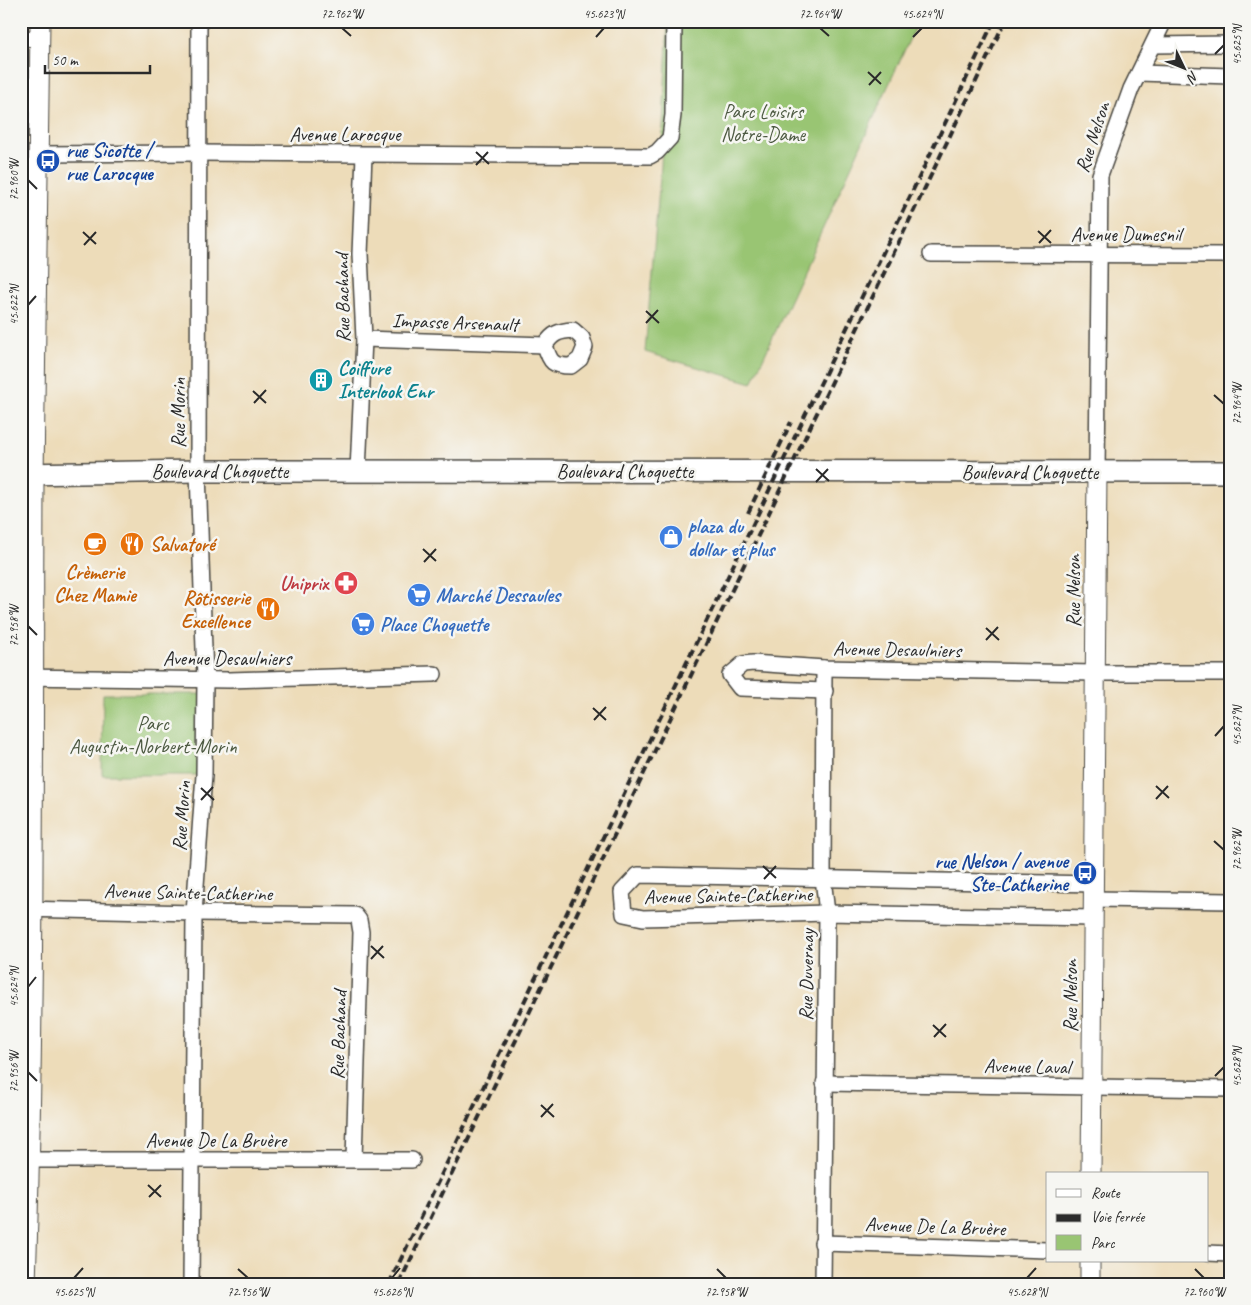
<svg xmlns="http://www.w3.org/2000/svg" width="1251" height="1305" font-family="Caveat,sans-serif">
  <style>
    .green { fill: #99c573; stroke: #62784f }
    .lines { fill: none; stroke-linecap: round; stroke-linejoin: round }
    .minor-casing { stroke: #484640; stroke-width: 18 }
    .tertiary-casing { stroke: #484640; stroke-width: 21 }
    .secondary-casing { stroke: #484640; stroke-width: 24 }
    .minor { stroke: #fff; stroke-width: 15 }
    .tertiary { stroke: #fff; stroke-width: 19 }
    .secondary { stroke: #fff; stroke-width: 21 }
    .rail { stroke: #2b2b2b; stroke-width: 4; stroke-dasharray: 8 4; stroke-linecap: butt }
    .ticks { fill: none; stroke: #2b2b2b; stroke-width: 2 }
    .labels { text-anchor: middle; stroke-width: 5; stroke-linejoin: round; paint-order: stroke }
    .park-label { font-size: 20px; fill: #4c5941; stroke: #f6f6f2 }
    .street-label { font-size: 20px; fill: #2b2b2b; stroke: #f6f6f2 }
    .transit-label { font-size: 20px; font-weight: bold; fill: #164399; stroke: #f6f6f2; text-anchor: start }
    .culture-label { font-size: 20px; font-weight: bold; fill: #0d838f; stroke: #f6f6f2; text-anchor: start }
    .shop-label { font-size: 20px; font-weight: bold; fill: #366cbe; stroke: #f6f6f2; text-anchor: start }
    .food-label { font-size: 20px; font-weight: bold; fill: #c56008; stroke: #f6f6f2; text-anchor: start }
    .health-label { font-size: 20px; font-weight: bold; fill: #be3a42; stroke: #f6f6f2; text-anchor: end }
    .neatline { fill: none; stroke: #2b2b2b; stroke-width: 2 }
    .ticks-label { font-size: 12px; text-anchor: middle; fill: #2b2b2b }
  </style>
  <rect width="100%" height="100%" fill="#f6f6f2"/>
  <filter id="ink" filterUnits="userSpaceOnUse"><feTurbulence type="fractalNoise" baseFrequency=".02" numOctaves="2"/><feDisplacementMap in="SourceGraphic" scale="10" xChannelSelector="R" yChannelSelector="G"/><feConvolveMatrix kernelMatrix="1 2 1 2 8 2 1 2 1" color-interpolation-filters="sRGB"/></filter>
  <filter id="wash" filterUnits="userSpaceOnUse"><feTurbulence type="fractalNoise" baseFrequency=".0096" numOctaves="4" result="noise"/><feDisplacementMap in="SourceGraphic" scale="20" xChannelSelector="R" yChannelSelector="G"/><feGaussianBlur stdDeviation="1.12" result="paint"/><feColorMatrix in="noise" values="0 0 0 0 0 0 0 0 0 0 0 0 0 0 0 0 0 1.4 0 .05"/><feComposite in="paint" operator="in"/></filter>
  <g filter="url(#wash)">
    <rect width="100%" height="100%" fill="#eddcb9"/>
    <g class="green">
      <polygon points="668,21 918,21 752,383 645,352 661,166"/>
      <polygon points="103,694 204,694 204,775 102,775"/>
    </g>
  </g>
  <g filter="url(#ink)">
    <g class="lines">
      <g class="minor-casing">
        <g id="minor">
          <polyline points="21,38 40,39"/>
          <polyline points="1153,45 1230,44"/>
          <polyline points="1139,73 1230,76"/>
          <polyline points="39,154 198,153 650,156 657,152 670,138 673,115 674,21"/>
          <polyline points="931,254 1230,255"/>
          <path d="M573,330L582,338L585,347L580,359L571,366C553,366 550,363 545,345C553,333 559,331 573,330Z"/>
          <polyline points="364,339 545,345"/>
          <polyline points="358,471 364,339 360,254 364,155"/>
          <polyline points="1097,472 1100,175 1131,89 1164,21"/>
          <polyline points="21,677 229,680 434,674"/>
          <polyline points="825,691 740,688 730,675 743,664 753,663 824,668 1095,673 1230,673"/>
          <polyline points="1093,899 1230,901"/>
          <polyline points="21,909 194,913 355,915 359,920 361,932 354,1159"/>
          <polyline points="1093,918 827,913 643,918 624,914 622,892 638,875 1093,884"/>
          <polyline points="824,1083 1230,1089"/>
          <polyline points="21,1160 412,1160"/>
          <polyline points="822,1243 1047,1250"/>
          <polyline points="1207,1253 1230,1254"/>
          <polyline points="191,1284 194,913 204,775 205,679 198,471 199,21"/>
          <polyline points="823,1284 827,913 823,878 824,668"/>
        </g>
      </g>
      <g class="tertiary-casing">
        <g id="tertiary">
          <polyline points="1091,1174 1097,472"/>
          <polyline points="1090,1261 1090,1284"/>
          <path d="M26,1284C35,1015 33,747 34,478C35,326 39,174 40,21"/>
        </g>
      </g>
      <g class="secondary-casing">
        <polyline id="secondary" points="21,474 198,471 1230,472"/>
      </g>
      <use href="#minor" class="minor"/>
      <use href="#tertiary" class="tertiary"/>
      <use href="#secondary" class="secondary"/>
      <g class="rail">
        <polyline points="748,513 791,422"/>
        <polyline points="389,1284 994,21"/>
        <polyline points="399,1284 1005,21"/>
      </g>
    </g>
  </g>
  <path class="ticks" d="M342,28L351,36M820,28L829,36M596,37L604,28M913,37L922,28M1215,54L1224,45M868,72L881,84M869,85L881,72M476,152L489,164M476,165L488,152M28,180L37,189M1038,231L1051,243M83,232L96,244M1039,243L1051,230M84,245L96,232M28,305L36,296M646,311L659,323M646,323L658,310M253,391L266,403M1214,395L1224,404M254,403L266,390M816,469L829,481M816,482L828,469M423,549L436,561M424,562L436,549M28,626L37,635M986,628L999,640M986,640L998,627M593,708L606,720M594,720L606,707M1215,736L1224,726M1156,786L1169,798M201,788L214,800M1156,799L1168,786M201,800L213,787M1214,841L1224,850M763,866L776,878M764,879L776,866M371,946L384,958M371,959L383,946M28,987L36,977M933,1025L946,1037M934,1037L946,1024M28,1072L37,1081M1215,1076L1224,1067M541,1105L554,1117M541,1117L553,1104M148,1185L161,1197M149,1197L161,1185M238,1269L248,1278M717,1269L726,1278M1195,1269L1204,1278M74,1278L83,1268M392,1278L400,1268M1027,1278L1036,1268"/>
  <defs>
    <g id="bus-disc" transform="scale(1.25)"><circle r="9.5" fill="#1a4fb4" stroke="#f6f6f2"/><path d="M-5-6H5V4H4V6H2V4H-2V6H-4V4H-5ZM-3.5-4V0h7V-4ZM-3.5 1.2v1.5H-2V1.2ZM2 1.2v1.5H3.5V1.2Z" fill="#fff"/></g>
    <g id="building-disc" transform="scale(1.25)"><circle r="9.5" fill="#0f9aa8" stroke="#f6f6f2"/><path d="M-4-6H4V6H1V3H-1V6H-4ZM-2.5-4.3h1.7v1.8h-1.7ZM.8-4.3h1.7v1.8H.8ZM-2.5-1h1.7V.8h-1.7ZM.8-1h1.7V.8H.8Z" fill="#fff"/></g>
    <g id="shop-disc" transform="scale(1.25)"><circle r="9.5" fill="#3f7fe0" stroke="#f6f6f2"/><path d="M-5-2.5h2.3a2.7 3.5 0 0 1 5.4 0H5L5.5 6h-11ZM-1.5-2.5h3a1.5 2.3 0 0 0-3 0Z" fill="#fff"/></g>
    <g id="cafe-disc" transform="scale(1.25)"><circle r="9.5" fill="#e8710a" stroke="#f6f6f2"/><path d="M-5.5-4.5H6V0H3Q3 3.5 0 3.5H-2.5Q-5.5 3.5-5.5 0ZM3-3.2v2h1.7v-2ZM-6 4.5H4V6H-6Z" fill="#fff"/></g>
    <g id="restaurant-disc" transform="scale(1.25)"><circle r="9.5" fill="#e8710a" stroke="#f6f6f2"/><path d="M-5-6h1v4h1v-4h1v4h1v-4h1v5L-1.5 .5V6h-2V.5L-5-1ZM5-6V6H3V1.5H1.5Q1.5-4 5-6Z" fill="#fff"/></g>
    <g id="pharmacy-disc" transform="scale(1.25)"><circle r="9.5" fill="#e0444e" stroke="#f6f6f2"/><path d="M-2-6h4v4h4v4h-4v4h-4v-4h-4v-4h4Z" fill="#fff"/></g>
    <g id="supermarket-disc" transform="scale(1.25)"><circle r="9.5" fill="#3f7fe0" stroke="#f6f6f2"/><path d="M-6-5.5h2.5l.6 2H6L4.5 2H-2.5L-4.4-4H-6ZM-1.5 3.2a1.3 1.3 0 1 0 .1 0ZM3 3.2a1.3 1.3 0 1 0 .1 0Z" fill="#fff"/></g>
  </defs>
  <g fill-rule="evenodd">
    <use href="#bus-disc" x="48" y="161"/>
    <use href="#building-disc" x="321" y="380"/>
    <use href="#shop-disc" x="671" y="537"/>
    <use href="#cafe-disc" x="95" y="544"/>
    <use href="#restaurant-disc" x="132" y="544"/>
    <use href="#pharmacy-disc" x="346" y="583"/>
    <use href="#supermarket-disc" x="419" y="595"/>
    <use href="#restaurant-disc" x="268" y="609"/>
    <use href="#supermarket-disc" x="363" y="624"/>
    <use href="#bus-disc" x="1085" y="873"/>
  </g>
  <g class="labels">
    <g class="park-label">
      <text x="763" y="118">Parc Loisirs<tspan x="763" dy="23">Notre-Dame</tspan></text>
      <text x="153" y="730">Parc<tspan x="153" dy="23">Augustin-Norbert-Morin</tspan></text>
    </g>
    <g class="street-label">
      <text x="345" y="141">Avenue Larocque</text>
      <text transform="translate(1092 137) rotate(-72)" y="7">Rue Nelson</text>
      <text x="1126" y="241">Avenue Dumesnil</text>
      <text transform="translate(342 298) rotate(-91)" y="7">Rue Bachand</text>
      <text transform="translate(455 322) rotate(2)" y="7">Impasse Arsenault</text>
      <text transform="translate(178 413) rotate(-90)" y="7">Rue Morin</text>
      <text x="220" y="478">Boulevard Choquette</text>
      <text x="625" y="478">Boulevard Choquette</text>
      <text x="1030" y="479">Boulevard Choquette</text>
      <text transform="translate(1073 591) rotate(-90)" y="7">Rue Nelson</text>
      <text transform="translate(897 649) rotate(1)" y="7">Avenue Desaulniers</text>
      <text x="227" y="665">Avenue Desaulniers</text>
      <text transform="translate(181 816) rotate(-86)" y="7">Rue Morin</text>
      <text transform="translate(188 892) rotate(1)" y="7">Avenue Sainte-Catherine</text>
      <text transform="translate(728 895) rotate(-1)" y="7">Avenue Sainte-Catherine</text>
      <text transform="translate(806 975) rotate(-89)" y="7">Rue Duvernay</text>
      <text transform="translate(1070 996) rotate(-90)" y="7">Rue Nelson</text>
      <text transform="translate(338 1035) rotate(-88)" y="7">Rue Bachand</text>
      <text transform="translate(1027 1066) rotate(1)" y="7">Avenue Laval</text>
      <text x="216" y="1147">Avenue De La Bruère</text>
      <text transform="translate(935 1226) rotate(2)" y="7">Avenue De La Bruère</text>
    </g>
    <g class="transit-label">
      <text x="66" y="157">rue Sicotte /<tspan x="66" dy="23">rue Larocque</tspan></text>
      <text x="1068" y="868" text-anchor="end">rue Nelson / avenue<tspan x="1068" dy="23">Ste-Catherine</tspan></text>
    </g>
    <g class="culture-label">
      <text x="338" y="375">Coiffure<tspan x="338" dy="23">Interlook Enr</tspan></text>
    </g>
    <g class="shop-label">
      <text x="688" y="533">plaza du<tspan x="688" dy="23">dollar et plus</tspan></text>
      <text x="436" y="602">Marché Dessaules</text>
      <text x="380" y="631">Place Choquette</text>
    </g>
    <g class="food-label">
      <text x="150" y="551">Salvatoré</text>
      <text x="95" y="579" text-anchor="middle">Crèmerie<tspan x="95" dy="23">Chez Mamie</tspan></text>
      <text x="250" y="605" text-anchor="end">Rôtisserie<tspan x="250" dy="23">Excellence</tspan></text>
    </g>
    <g class="health-label">
      <text x="328" y="590">Uniprix</text>
    </g>
  </g>
  <rect width="1251" height="1305" fill="none" stroke="#f6f6f2" stroke-width="55"/>
  <rect x="1046" y="1172" width="162" height="90" fill="#f6f6f2" stroke="#a5a5a2"/>
  <rect x="1056" y="1189" width="25" height="8" fill="#ffffff" stroke="#a5a5a2"/>
  <text x="1091" y="1198" font-size="15" fill="#2b2b2b">Route</text>
  <rect x="1056" y="1214" width="25" height="8" fill="#2b2b2b" stroke="#a5a5a2"/>
  <text x="1091" y="1222" font-size="15" fill="#2b2b2b">Voie ferrée</text>
  <rect x="1056" y="1235" width="25" height="15" fill="#99c573" stroke="#a5a5a2"/>
  <text x="1091" y="1248" font-size="15" fill="#2b2b2b">Parc</text>
  <g transform="translate(1184 68) rotate(133)" stroke="#f6f6f2" stroke-width="4" paint-order="stroke">
  <path d="M0-4L9 19L0 12L-9 19Z" fill="#2b2b2b"/>
  <text y="-8" font-size="14" font-weight="bold" text-anchor="middle" fill="#2b2b2b">N</text>
  </g>
  <path d="M45 65v8h105v-8" fill="none" stroke="#2b2b2b" stroke-width="2.5"/>
  <text x="52" y="65" font-size="15" fill="#2b2b2b" stroke="#f6f6f2" stroke-width="4" paint-order="stroke">50 m</text>
  <rect x="28" y="28" width="1196" height="1250" class="neatline"/>
  <g class="ticks-label">
    <text x="342" y="18">72.962°W</text>
    <text x="604" y="18">45.623°N</text>
    <text x="820" y="18">72.964°W</text>
    <text x="922" y="18">45.624°N</text>
    <text transform="translate(1237 45) rotate(-90)" y="4">45.625°N</text>
    <text transform="translate(14 180) rotate(-90)" y="4">72.960°W</text>
    <text transform="translate(14 305) rotate(-90)" y="4">45.622°N</text>
    <text transform="translate(1237 404) rotate(-90)" y="4">72.964°W</text>
    <text transform="translate(14 626) rotate(-90)" y="4">72.958°W</text>
    <text transform="translate(1237 726) rotate(-90)" y="4">45.627°N</text>
    <text transform="translate(1237 850) rotate(-90)" y="4">72.962°W</text>
    <text transform="translate(14 987) rotate(-90)" y="4">45.624°N</text>
    <text transform="translate(1237 1067) rotate(-90)" y="4">45.628°N</text>
    <text transform="translate(14 1072) rotate(-90)" y="4">72.956°W</text>
    <text x="74" y="1296">45.625°N</text>
    <text x="248" y="1296">72.956°W</text>
    <text x="392" y="1296">45.626°N</text>
    <text x="726" y="1296">72.958°W</text>
    <text x="1027" y="1296">45.628°N</text>
    <text x="1204" y="1296">72.960°W</text>
  </g>
</svg>
